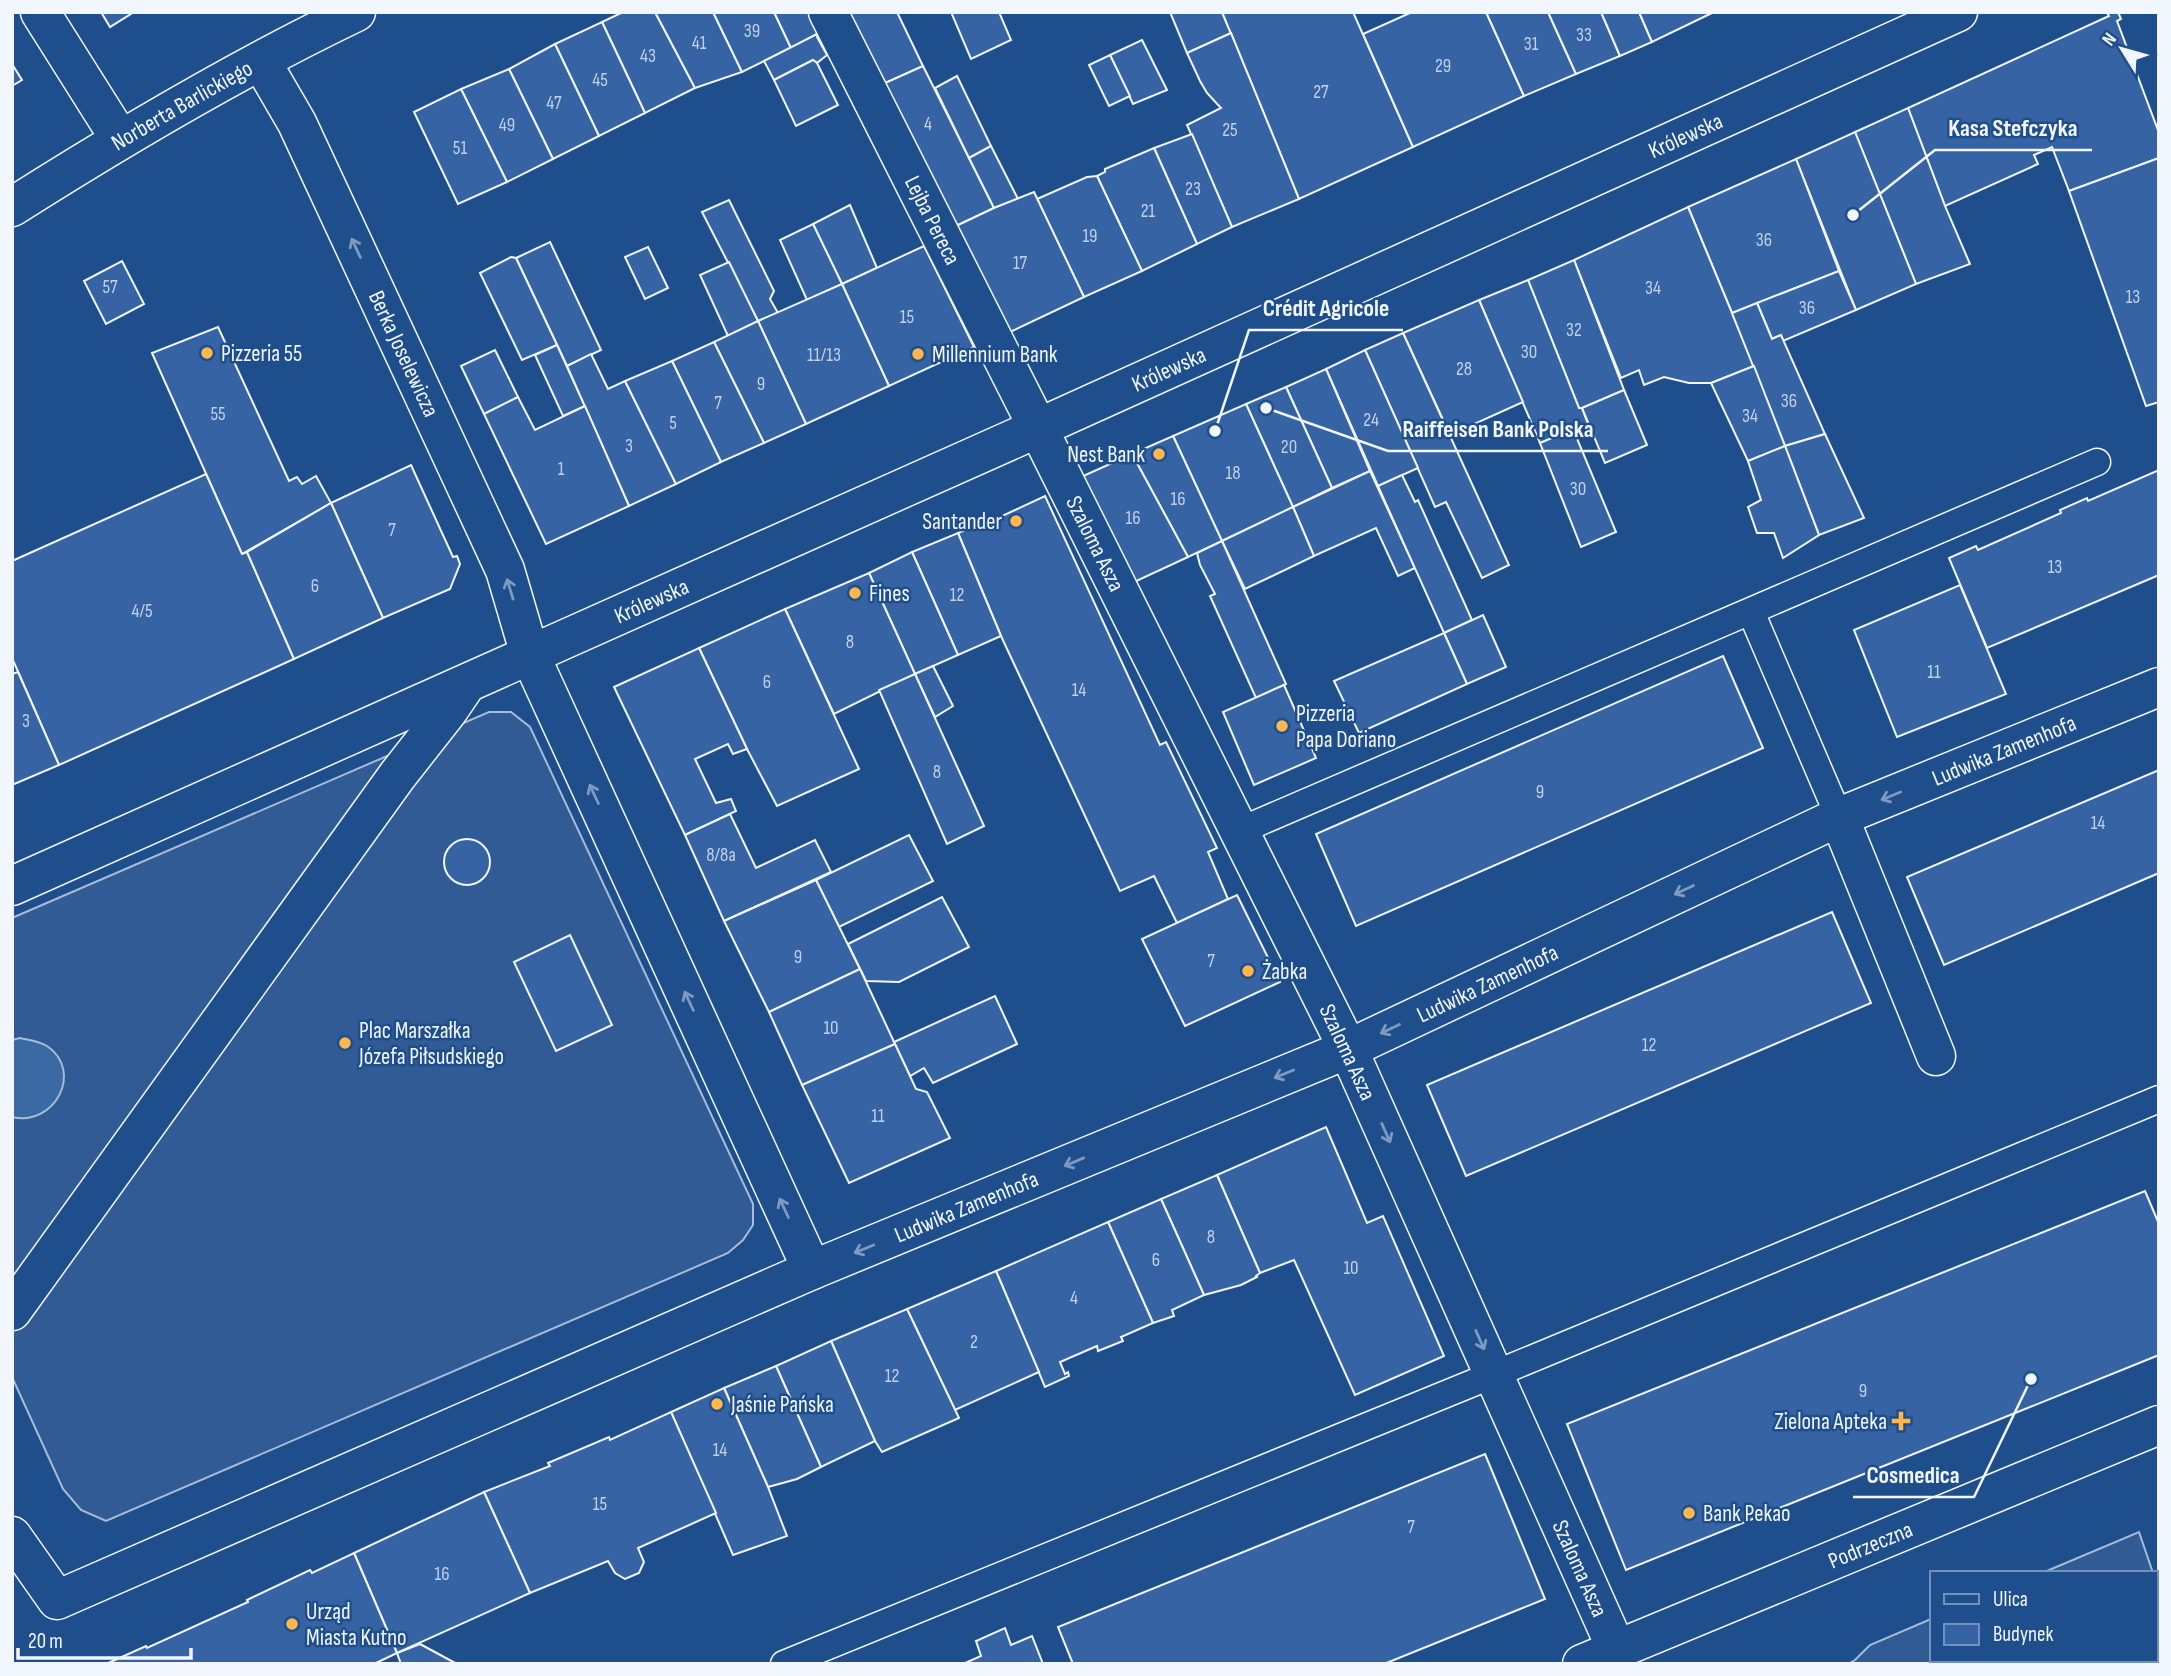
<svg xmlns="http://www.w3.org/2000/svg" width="2171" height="1676" font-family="'Sofia Sans Condensed',sans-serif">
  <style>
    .parking { fill: #305b95; stroke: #a8bbd7; stroke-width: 2 }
    .water { fill: #3b69a3; stroke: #a8bbd7; stroke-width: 2 }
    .building { fill: #3563a3; stroke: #f2f6ff; stroke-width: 2 }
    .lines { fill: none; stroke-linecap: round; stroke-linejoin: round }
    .service-casing { stroke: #f2f6ff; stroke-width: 29 }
    .pedestrian-casing { stroke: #f2f6ff; stroke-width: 41 }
    .minor-casing { stroke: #f2f6ff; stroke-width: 41 }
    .tertiary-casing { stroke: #f2f6ff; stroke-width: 41 }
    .service { stroke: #1f4e8c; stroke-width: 26 }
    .pedestrian { stroke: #1f4e8c; stroke-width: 38 }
    .minor { stroke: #1f4e8c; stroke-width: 38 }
    .tertiary { stroke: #1f4e8c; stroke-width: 38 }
    .oneway { stroke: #7e9ac0 }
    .poi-dot { fill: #ffb74d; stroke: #1f4e8c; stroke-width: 2.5 }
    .labels { text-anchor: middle; stroke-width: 5; stroke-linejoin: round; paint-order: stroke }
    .number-label { font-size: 19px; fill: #c3d1e8 }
    .street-label { font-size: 23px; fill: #f2f6ff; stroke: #1f4e8c }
    .poi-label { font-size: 23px; fill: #f2f6ff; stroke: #1f4e8c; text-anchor: start }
    .leader { fill: none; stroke: #f2f6ff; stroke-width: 2.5 }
    .callout-dot { fill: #f2f6ff; stroke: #1f4e8c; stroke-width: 2.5 }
    .callout-label { font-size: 24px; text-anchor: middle; font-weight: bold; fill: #f2f6ff; stroke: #1f4e8c; stroke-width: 5; stroke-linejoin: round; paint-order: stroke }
  </style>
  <rect width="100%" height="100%" fill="#1f4e8c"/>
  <g class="parking">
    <polygon points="489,712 511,712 530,727 753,1204 753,1225 743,1240 728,1253 106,1521 81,1510 63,1489 12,1377 12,918"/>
    <polygon points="2139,1532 2153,1573 2042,1573"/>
    <polygon points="2155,1580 2159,1591 2159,1664 1848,1664 1855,1660 1870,1645 1931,1619 1931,1660 2155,1660"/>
  </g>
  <path class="water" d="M20,1038C30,1040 39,1041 47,1046C84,1071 55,1127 12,1117V1040Z"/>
  <g class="building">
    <polygon points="101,12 134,12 110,27"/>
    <polygon points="623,12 655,12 695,88 645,113 602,22"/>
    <polygon points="655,12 713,12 742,72 695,88"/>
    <polygon points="713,12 774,12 791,48 742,72"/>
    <polygon points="774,12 809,12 819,33 791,48"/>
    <polygon points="847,12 897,12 923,66 883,84"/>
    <polygon points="951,12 999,12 1011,40 971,59"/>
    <polygon points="1170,12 1222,12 1231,33 1187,53"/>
    <polygon points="1222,12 1353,12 1413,147 1299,199"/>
    <polygon points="1412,12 1486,12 1524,96 1413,147 1363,34"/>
    <polygon points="1486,12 1548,12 1576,74 1524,96"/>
    <polygon points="1548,12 1601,12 1620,56 1576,74"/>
    <polygon points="1601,12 1639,12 1652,42 1620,56"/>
    <polygon points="1639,12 1714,12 1652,42"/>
    <polygon points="2118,12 2121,19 2117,21 2159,133 2159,158 2069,191 2052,147 2034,155 2038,164 1945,206 1908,108 2109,16 2107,13 2109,12"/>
    <polygon points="602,22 645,113 599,136 555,44"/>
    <polygon points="819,33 817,37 827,55 817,63 813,60 774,80 764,61"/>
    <polygon points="1231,33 1299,199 1232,227 1187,125 1221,108 1207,93 1200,81 1187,53"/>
    <polygon points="1142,40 1167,90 1133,104 1110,55"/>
    <polygon points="555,44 599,136 553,159 509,69"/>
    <polygon points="1110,55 1130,96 1109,106 1089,65"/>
    <polygon points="813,60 817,63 838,105 796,126 774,80"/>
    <polygon points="12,64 22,80 12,86"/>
    <polygon points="923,66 994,208 956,226 883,84"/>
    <polygon points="509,69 553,159 507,182 461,89"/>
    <polygon points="957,76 991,146 969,158 935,88"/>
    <polygon points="461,89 507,182 458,204 414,112"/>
    <polygon points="1908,108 1945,206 1970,264 1916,284 1855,132"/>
    <polygon points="1855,132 1916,284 1856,310 1796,159"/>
    <polygon points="1192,134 1232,227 1197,244 1154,148"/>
    <polygon points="991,146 1018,199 994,208 969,158"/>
    <polygon points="1154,148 1197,244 1142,271 1097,176 1105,172 1105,169"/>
    <polygon points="2159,158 2159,402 2146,406 2069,191"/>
    <polygon points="1796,159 1839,271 1732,313 1688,207"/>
    <polygon points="1097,176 1142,271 1084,297 1037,199 1087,177"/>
    <polygon points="1034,192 1084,297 1008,333 956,226 994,208"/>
    <polygon points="729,200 774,291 770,299 778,313 758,321 702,212"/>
    <polygon points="850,205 877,268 842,284 813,224"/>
    <polygon points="1688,207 1754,366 1711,383 1689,383 1664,377 1644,385 1639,370 1621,378 1574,260"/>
    <polygon points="813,224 842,284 807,300 780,240"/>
    <polygon points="550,242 601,350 567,366 516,258"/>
    <polygon points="924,246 974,347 889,386 842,284"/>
    <polygon points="648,247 668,288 645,299 625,257"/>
    <polygon points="511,257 516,258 557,345 522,360 480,273"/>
    <polygon points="1574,260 1624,390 1582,408 1579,408 1528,280"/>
    <polygon points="122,261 144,304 106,324 84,281"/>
    <polygon points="729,262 758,321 728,336 700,275"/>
    <polygon points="1839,271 1856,310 1783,341 1781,335 1772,339 1757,303"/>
    <polygon points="1528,280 1579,408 1582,408 1588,424 1540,443 1479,300"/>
    <polygon points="842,284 889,386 806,424 758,321"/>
    <polygon points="1479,300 1523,402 1450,435 1403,333"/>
    <polygon points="1757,303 1772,339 1781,335 1825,434 1785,446 1732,313"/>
    <polygon points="758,321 806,424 764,443 714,342"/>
    <polygon points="218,327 289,481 297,477 302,484 316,476 331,503 242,554 152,353"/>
    <polygon points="1403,333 1509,565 1482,578 1446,502 1435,507 1365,350"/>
    <polygon points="714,342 764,443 721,462 672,361"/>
    <polygon points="557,345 585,406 563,416 535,355"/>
    <polygon points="495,350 518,397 484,414 461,366"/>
    <polygon points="1365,350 1418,468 1378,486 1326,369"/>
    <polygon points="591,354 608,389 625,381 676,484 629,506 567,366"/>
    <polygon points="672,361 721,462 676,484 625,381"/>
    <polygon points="1754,366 1785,446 1748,461 1711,383"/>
    <polygon points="1326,369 1370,471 1332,488 1286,387"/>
    <polygon points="1286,387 1332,488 1293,507 1246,404"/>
    <polygon points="1624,390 1647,445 1605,463 1582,408"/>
    <polygon points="518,397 535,430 585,406 629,506 546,544 484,414"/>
    <polygon points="1246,404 1293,507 1222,541 1173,436"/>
    <polygon points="1573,429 1616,532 1581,547 1540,443"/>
    <polygon points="1825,434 1864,518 1819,535 1785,446"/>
    <polygon points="1173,436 1222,541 1188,557 1132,454"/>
    <polygon points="1785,446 1819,535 1783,558 1774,533 1757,533 1748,507 1761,500 1748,461"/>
    <polygon points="1132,454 1188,557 1130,584 1081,477"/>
    <polygon points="411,465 453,557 457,556 460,564 450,589 383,618 331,503"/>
    <polygon points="2159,470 2159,575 1987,648 1949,558 1976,546 1978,550 2061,513 2060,510 2087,498 2088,501"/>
    <polygon points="1370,471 1415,568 1398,576 1376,528 1314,556 1293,507"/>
    <polygon points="206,474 242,554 247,552 294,659 59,765 12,658 12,561"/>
    <polygon points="1402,475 1415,502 1418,500 1472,620 1444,633 1378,486"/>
    <polygon points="1045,496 1160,745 1166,742 1217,848 1208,852 1228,899 1177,923 1154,876 1120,891 1001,636 958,533 984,522 985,524"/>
    <polygon points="331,503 383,618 294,659 247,552"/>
    <polygon points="1293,507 1314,556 1245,589 1222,541"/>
    <polygon points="958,533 1001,636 958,655 912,552"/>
    <polygon points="1222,541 1286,684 1256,698 1210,596 1215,594 1200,565 1197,553"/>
    <polygon points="912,552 958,655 915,674 869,573"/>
    <polygon points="869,573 915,674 834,714 785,609"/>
    <polygon points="1960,585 2006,694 1897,737 1854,630"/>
    <polygon points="785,609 859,769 777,806 747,749 699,648"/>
    <polygon points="1483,615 1506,667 1467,684 1444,633"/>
    <polygon points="1444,633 1467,684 1359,733 1334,681"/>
    <polygon points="699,648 747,749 733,754 728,744 695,759 716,803 731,799 736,811 685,835 614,687"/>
    <polygon points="1723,656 1763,748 1356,926 1316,834"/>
    <polygon points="933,666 953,706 935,717 915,674"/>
    <polygon points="18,672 59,765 12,785 12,674"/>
    <polygon points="915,674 984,826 947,844 879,690"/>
    <polygon points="1284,685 1316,758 1254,785 1223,712"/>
    <polygon points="2159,770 2159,873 1944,965 1907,877"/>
    <polygon points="730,814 756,868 815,840 831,872 724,921 685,835"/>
    <polygon points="909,835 933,881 839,927 816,880"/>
    <circle cx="467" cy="862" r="23"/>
    <polygon points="816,880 860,969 769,1012 724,921"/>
    <polygon points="1237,895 1280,982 1185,1026 1142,939"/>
    <polygon points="942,897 969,947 899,982 866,981 848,944"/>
    <polygon points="1832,912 1871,1003 1466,1176 1427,1085"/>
    <polygon points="570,935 612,1025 556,1051 514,962"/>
    <polygon points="860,969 895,1044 802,1085 769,1012"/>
    <polygon points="995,996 1017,1044 933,1083 924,1068 910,1076 894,1042"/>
    <polygon points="895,1044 916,1089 927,1092 950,1138 849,1183 802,1085"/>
    <polygon points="1326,1127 1367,1223 1383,1216 1444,1356 1355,1395 1294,1260 1260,1273 1217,1175"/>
    <polygon points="1217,1175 1260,1273 1256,1276 1257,1277 1241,1285 1204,1295 1161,1199"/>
    <polygon points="2145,1191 2159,1224 2159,1355 1626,1570 1567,1424"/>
    <polygon points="1161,1199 1204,1295 1172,1310 1174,1316 1153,1323 1108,1222"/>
    <polygon points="1108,1222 1153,1323 1121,1337 1123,1341 1098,1351 1097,1346 1060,1362 1065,1374 1068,1372 1069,1376 1045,1387 996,1271"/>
    <polygon points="996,1271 1039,1372 955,1410 907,1309"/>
    <polygon points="907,1309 959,1418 882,1452 875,1441 831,1341"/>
    <polygon points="831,1341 875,1441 821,1467 776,1366"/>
    <polygon points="776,1366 821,1467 797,1479 768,1487 724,1388"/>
    <polygon points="724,1388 768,1487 787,1536 733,1555 671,1412"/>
    <polygon points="671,1412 716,1513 638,1548 644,1562 639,1573 625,1579 615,1573 608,1561 530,1593 484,1492 550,1466 548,1463 609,1437 610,1440"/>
    <polygon points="1485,1454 1545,1599 1384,1664 1073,1664 1058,1627"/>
    <polygon points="484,1492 530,1593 397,1653 354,1553"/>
    <polygon points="354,1553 397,1653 374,1664 106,1664 146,1646 147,1648 248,1602 247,1600 310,1570 312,1573"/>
    <polygon points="1005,1628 1011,1645 1032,1636 1043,1664 963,1664 981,1656 976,1641"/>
    <polygon points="420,1644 457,1664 401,1664 397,1653"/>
  </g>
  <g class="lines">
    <g class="service-casing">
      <g id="service">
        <polyline points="1751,612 1839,817"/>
        <polyline points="1239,831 2097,462"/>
        <polyline points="784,1664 1495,1374 2159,1099"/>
      </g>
    </g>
    <g class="pedestrian-casing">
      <g id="pedestrian">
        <path id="s1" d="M828,12L1038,428L1348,1049"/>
        <path id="s2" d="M12,886L1038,428L1958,12"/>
        <polyline points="12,1311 397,776 448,711 465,686"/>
      </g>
    </g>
    <g class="minor-casing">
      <g id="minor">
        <polyline points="40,12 120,139"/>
        <path id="s3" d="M261,61L297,123L505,570L530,655L812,1270"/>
        <polyline points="1839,817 1936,1056"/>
        <path id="s4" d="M1348,1049L1616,1648"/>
        <path id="s5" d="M12,1536L57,1600L812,1270L1348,1049L1839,817L2159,687"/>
        <path id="s6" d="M1582,1664L2159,1425"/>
      </g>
    </g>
    <g class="tertiary-casing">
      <g id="tertiary">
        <path id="s7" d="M12,207C124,136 237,69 356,12"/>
      </g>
    </g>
    <use href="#service" class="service"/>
    <use href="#pedestrian" class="pedestrian"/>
    <use href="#minor" class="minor"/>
    <use href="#tertiary" class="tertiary"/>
  </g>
  <defs><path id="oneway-shaft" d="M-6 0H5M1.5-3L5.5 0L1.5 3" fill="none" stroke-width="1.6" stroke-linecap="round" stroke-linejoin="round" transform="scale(1.75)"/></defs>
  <g class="oneway">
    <use href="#oneway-shaft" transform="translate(356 248) rotate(-115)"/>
    <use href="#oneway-shaft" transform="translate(510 589) rotate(-107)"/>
    <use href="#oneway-shaft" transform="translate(594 794) rotate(-115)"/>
    <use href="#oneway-shaft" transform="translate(1891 796) rotate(158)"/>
    <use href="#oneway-shaft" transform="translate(1684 890) rotate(155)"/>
    <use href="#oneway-shaft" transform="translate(689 1001) rotate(-115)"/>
    <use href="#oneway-shaft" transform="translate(1390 1029) rotate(155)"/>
    <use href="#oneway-shaft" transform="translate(1284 1074) rotate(158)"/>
    <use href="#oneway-shaft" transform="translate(1386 1133) rotate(66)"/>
    <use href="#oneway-shaft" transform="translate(1074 1162) rotate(157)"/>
    <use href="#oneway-shaft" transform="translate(784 1208) rotate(-115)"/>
    <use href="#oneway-shaft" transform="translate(864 1249) rotate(158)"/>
    <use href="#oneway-shaft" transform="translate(1480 1340) rotate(66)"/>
  </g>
  <g class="poi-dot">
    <circle cx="207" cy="353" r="7"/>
    <circle cx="918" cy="354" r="7"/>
    <circle cx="1159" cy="454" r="7"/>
    <circle cx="1016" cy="521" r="7"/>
    <circle cx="855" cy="593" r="7"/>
    <circle cx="1282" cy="726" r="7"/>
    <circle cx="1248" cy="971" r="7"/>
    <circle cx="345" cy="1043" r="7"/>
    <circle cx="717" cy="1404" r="7"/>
    <path d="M1897.5 1410.5h7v7h7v7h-7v7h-7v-7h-7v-7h7z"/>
    <circle cx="1689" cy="1513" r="7"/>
    <circle cx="292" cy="1624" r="7"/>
  </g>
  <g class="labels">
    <g class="number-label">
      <text x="752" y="37">39</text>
      <text x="1584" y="41">33</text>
      <text x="699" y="49">41</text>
      <text x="1531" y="50">31</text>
      <text x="648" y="62">43</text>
      <text x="1443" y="72">29</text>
      <text x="600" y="86">45</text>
      <text x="1321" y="98">27</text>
      <text x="554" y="109">47</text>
      <text x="928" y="130">4</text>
      <text x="507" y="131">49</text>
      <text x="1230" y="136">25</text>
      <text x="460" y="154">51</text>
      <text x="1193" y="195">23</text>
      <text x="1148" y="217">21</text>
      <text x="1090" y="242">19</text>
      <text x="1764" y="246">36</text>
      <text x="1020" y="269">17</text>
      <text x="110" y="293">57</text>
      <text x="1653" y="294">34</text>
      <text x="2133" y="303">13</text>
      <text x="1807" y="314">36</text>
      <text x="907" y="323">15</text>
      <text x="1574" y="336">32</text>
      <text x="1529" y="358">30</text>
      <text x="824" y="361">11/13</text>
      <text x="1464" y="375">28</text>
      <text x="761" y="390">9</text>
      <text x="1789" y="407">36</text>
      <text x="718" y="409">7</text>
      <text x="218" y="420">55</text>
      <text x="1750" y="422">34</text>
      <text x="1371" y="426">24</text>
      <text x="673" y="429">5</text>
      <text x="629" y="452">3</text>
      <text x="1289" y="453">20</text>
      <text x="561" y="475">1</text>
      <text x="1233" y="479">18</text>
      <text x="1578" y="495">30</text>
      <text x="1178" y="505">16</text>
      <text x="1133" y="524">16</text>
      <text x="392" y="536">7</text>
      <text x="2055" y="573">13</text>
      <text x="315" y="592">6</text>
      <text x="957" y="601">12</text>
      <text x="142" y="617">4/5</text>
      <text x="850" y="648">8</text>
      <text x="1934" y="678">11</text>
      <text x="767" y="688">6</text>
      <text x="1079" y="696">14</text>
      <text x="26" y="727">3</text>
      <text x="937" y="778">8</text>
      <text x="1540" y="798">9</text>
      <text x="2098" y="829">14</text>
      <text x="721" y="861">8/8a</text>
      <text x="798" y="963">9</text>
      <text x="1211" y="967">7</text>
      <text x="831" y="1034">10</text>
      <text x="1649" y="1051">12</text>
      <text x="878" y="1122">11</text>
      <text x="1211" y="1243">8</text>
      <text x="1156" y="1266">6</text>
      <text x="1351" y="1274">10</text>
      <text x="1074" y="1304">4</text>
      <text x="974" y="1348">2</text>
      <text x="892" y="1382">12</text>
      <text x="1863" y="1397">9</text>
      <text x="720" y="1456">14</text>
      <text x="600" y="1510">15</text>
      <text x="1411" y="1533">7</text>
      <text x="442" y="1580">16</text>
    </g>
    <g class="street-label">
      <text dy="8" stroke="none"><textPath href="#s7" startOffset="198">Norberta Barlickiego</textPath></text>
      <text dy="8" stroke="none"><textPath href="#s2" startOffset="1834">Królewska</textPath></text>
      <text dy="8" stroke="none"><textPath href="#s1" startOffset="233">Lejba Pereca</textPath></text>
      <text dy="8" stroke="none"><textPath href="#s3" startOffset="326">Berka Joselewicza</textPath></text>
      <text dy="8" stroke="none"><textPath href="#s2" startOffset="1267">Królewska</textPath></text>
      <text dy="8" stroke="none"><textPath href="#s1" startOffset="595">Szaloma Asza</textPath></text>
      <text dy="8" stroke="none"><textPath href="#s2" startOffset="700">Królewska</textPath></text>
      <text dy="8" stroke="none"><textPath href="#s5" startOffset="2203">Ludwika Zamenhofa</textPath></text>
      <text dy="8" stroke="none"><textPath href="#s5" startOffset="1636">Ludwika Zamenhofa</textPath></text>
      <text transform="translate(1348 1052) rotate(65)" y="8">Szaloma Asza</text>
      <text dy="8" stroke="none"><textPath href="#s5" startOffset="1069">Ludwika Zamenhofa</textPath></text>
      <text dy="8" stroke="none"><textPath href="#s6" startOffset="312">Podrzeczna</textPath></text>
      <text dy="8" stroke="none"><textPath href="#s4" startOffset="569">Szaloma Asza</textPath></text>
    </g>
    <g class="poi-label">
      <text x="221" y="361">Pizzeria 55</text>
      <text x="932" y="362">Millennium Bank</text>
      <text x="1145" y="462" text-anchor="end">Nest Bank</text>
      <text x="1002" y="529" text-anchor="end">Santander</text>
      <text x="869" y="601">Fines</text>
      <text x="1296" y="721">Pizzeria<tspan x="1296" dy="26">Papa Doriano</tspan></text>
      <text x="1262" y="979">Żabka</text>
      <text x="359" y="1038">Plac Marszałka<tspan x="359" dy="26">Józefa Piłsudskiego</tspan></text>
      <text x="731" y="1412">Jaśnie Pańska</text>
      <text x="1887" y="1429" text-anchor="end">Zielona Apteka</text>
      <text x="1703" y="1521">Bank Pekao</text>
      <text x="306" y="1619">Urząd<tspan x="306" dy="26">Miasta Kutno</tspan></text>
    </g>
  </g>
  <path class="leader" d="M1853 215L1935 150H2092M1215 431L1249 330H1403M1266 408L1388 451H1608M2031 1379L1974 1497H1853"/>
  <g class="callout-dot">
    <circle cx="1853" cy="215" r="7"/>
    <circle cx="1215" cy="431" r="7"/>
    <circle cx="1266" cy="408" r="7"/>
    <circle cx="2031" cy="1379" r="7"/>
  </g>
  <g class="callout-label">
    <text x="2013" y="136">Kasa Stefczyka</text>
    <text x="1326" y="316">Crédit Agricole</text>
    <text x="1498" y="437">Raiffeisen Bank Polska</text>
    <text x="1913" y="1483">Cosmedica</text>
  </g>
  <rect width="2171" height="1676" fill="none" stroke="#f2f6ff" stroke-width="28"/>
  <rect x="1930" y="1571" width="228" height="91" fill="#1f4e8c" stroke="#7391ba" stroke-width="2"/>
  <rect x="1944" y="1594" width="35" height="10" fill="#1f4e8c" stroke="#7391ba" stroke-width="2"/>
  <text x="1993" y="1606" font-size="21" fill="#f2f6ff">Ulica</text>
  <rect x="1944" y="1624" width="35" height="21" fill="#3563a3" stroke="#7391ba" stroke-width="2"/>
  <text x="1993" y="1641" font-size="21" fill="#f2f6ff">Budynek</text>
  <g transform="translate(2122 49) rotate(307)" stroke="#1f4e8c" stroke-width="5" paint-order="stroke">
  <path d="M0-5L12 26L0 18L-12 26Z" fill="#f2f6ff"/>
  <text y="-10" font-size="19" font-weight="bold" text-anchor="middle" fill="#f2f6ff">N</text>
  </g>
  <path d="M18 1648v10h173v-10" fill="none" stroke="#f2f6ff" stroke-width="3.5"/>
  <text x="28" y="1648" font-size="21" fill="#f2f6ff" stroke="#1f4e8c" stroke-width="5" paint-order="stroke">20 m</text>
</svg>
